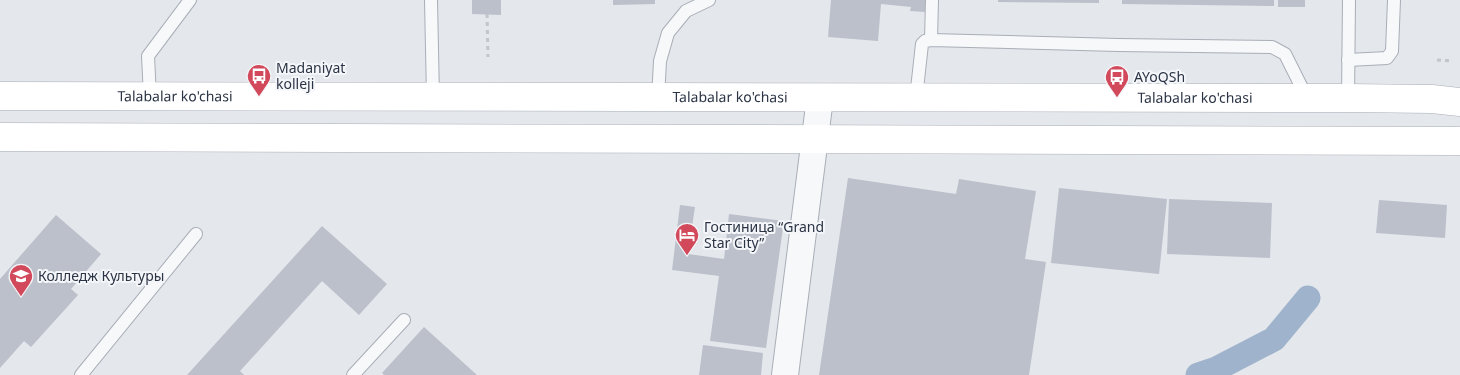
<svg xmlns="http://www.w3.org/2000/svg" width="1460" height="375" font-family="'Noto Sans',sans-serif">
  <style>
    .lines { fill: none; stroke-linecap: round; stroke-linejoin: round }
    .canal { stroke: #9fb4cc; stroke-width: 25 }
    .building { fill: #bbc0ca }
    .lane-casing { stroke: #a9aeb7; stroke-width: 14 }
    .street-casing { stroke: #a9aeb7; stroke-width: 28 }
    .secondary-casing { stroke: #a9aeb7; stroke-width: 29 }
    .path { stroke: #c2c5cb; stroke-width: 3; stroke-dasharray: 4 4; stroke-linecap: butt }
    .lane { stroke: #f7f8fa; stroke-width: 12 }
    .street { stroke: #f7f8fa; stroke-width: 26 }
    .secondary { stroke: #fff; stroke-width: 28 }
    .labels { text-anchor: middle; stroke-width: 4; stroke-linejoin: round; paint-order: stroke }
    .poi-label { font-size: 14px; fill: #2b3445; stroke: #f4f6f9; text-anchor: start }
    .street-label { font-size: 14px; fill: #2b3445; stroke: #f4f6f9 }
  </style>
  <rect width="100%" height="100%" fill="#e4e7ec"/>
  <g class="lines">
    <polyline class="canal" points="1198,375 1216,369 1274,339 1308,298"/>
  </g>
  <g class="building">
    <polygon points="472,0 501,0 501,15 472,14"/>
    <polygon points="613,0 655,0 655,4 613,5"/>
    <polygon points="831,0 926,0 925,12 910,11 911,7 881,4 878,41 828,37"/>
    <polygon points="998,0 1099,0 1099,3 998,2"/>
    <polygon points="1122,0 1274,0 1274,6 1122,4"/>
    <rect x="1278" y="0" width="27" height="7"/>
    <polygon points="848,178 956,194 959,179 1036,191 1025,259 1046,262 1029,375 819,375"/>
    <polygon points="1059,188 1167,199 1159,274 1051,263"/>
    <polygon points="1169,199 1272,203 1270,258 1167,254"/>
    <polygon points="1379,200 1447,205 1445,238 1376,233"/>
    <polygon points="680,205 695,207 688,254 724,259 729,214 784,221 766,348 710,341 719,276 672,270"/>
    <polygon points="56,215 101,254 71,289 78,295 31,347 24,341 0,368 0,279"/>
    <polygon points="322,226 387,284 359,315 322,281 240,371 244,375 187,375"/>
    <polygon points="424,327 477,375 384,375 382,373"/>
    <polygon points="703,345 763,353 761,375 699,375"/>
  </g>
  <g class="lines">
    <g class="lane-casing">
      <g id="lane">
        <polyline points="431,0 433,97"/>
        <polyline points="931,40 932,0"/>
        <polyline points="1348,60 1387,58 1392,51 1394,0"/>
        <polyline points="150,97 148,56 190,0"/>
        <polyline points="658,98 660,61 668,33 686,11 709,0"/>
        <polyline points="916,98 922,44 925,41 931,40 1118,45 1272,47 1285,54 1307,98"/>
        <polyline points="1348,98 1349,0"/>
        <polyline points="81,375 196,234"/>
        <polyline points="353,375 404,320"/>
      </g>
    </g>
    <g class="street-casing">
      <polyline id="street" points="785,375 820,98"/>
    </g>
    <g class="secondary-casing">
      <g id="secondary">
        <path id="s1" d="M0,96L1348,98L1432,99L1460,102"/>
        <polyline points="0,137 1460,141"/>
      </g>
    </g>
    <g class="path">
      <polyline points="487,14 488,57"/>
      <polyline points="1437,60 1451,61"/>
    </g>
    <use href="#lane" class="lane"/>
    <use href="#street" class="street"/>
    <use href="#secondary" class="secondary"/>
  </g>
  <defs>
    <g id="bus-pin" transform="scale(1.25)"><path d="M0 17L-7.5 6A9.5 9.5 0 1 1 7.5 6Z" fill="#d1495b" stroke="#f4f6f9"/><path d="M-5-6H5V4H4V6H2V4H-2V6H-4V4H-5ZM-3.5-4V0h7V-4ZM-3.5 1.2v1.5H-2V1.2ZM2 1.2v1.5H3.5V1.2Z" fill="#fff"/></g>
    <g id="hotel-pin" transform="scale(1.25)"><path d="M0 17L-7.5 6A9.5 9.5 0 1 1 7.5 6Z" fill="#d1495b" stroke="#f4f6f9"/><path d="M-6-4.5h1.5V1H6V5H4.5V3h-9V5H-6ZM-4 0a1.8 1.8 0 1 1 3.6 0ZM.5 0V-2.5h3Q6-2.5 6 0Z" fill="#fff"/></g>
    <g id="university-pin" transform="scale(1.25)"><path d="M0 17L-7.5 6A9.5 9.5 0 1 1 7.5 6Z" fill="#d1495b" stroke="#f4f6f9"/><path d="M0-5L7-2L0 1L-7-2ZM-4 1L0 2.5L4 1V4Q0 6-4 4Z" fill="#fff"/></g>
  </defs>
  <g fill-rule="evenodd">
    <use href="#bus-pin" x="259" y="76"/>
    <use href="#bus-pin" x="1117" y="77"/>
    <use href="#hotel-pin" x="687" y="235"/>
    <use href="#university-pin" x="21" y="276"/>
  </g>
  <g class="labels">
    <g class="poi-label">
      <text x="276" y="73">Madaniyat<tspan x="276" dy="16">kolleji</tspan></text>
      <text x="1134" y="82">AYoQSh</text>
      <text x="704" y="232">Гостиница “Grand<tspan x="704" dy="16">Star City”</tspan></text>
      <text x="38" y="281">Колледж Культуры</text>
    </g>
    <g class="street-label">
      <text dy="5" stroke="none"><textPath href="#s1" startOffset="175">Talabalar ko'chasi</textPath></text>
      <text dy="5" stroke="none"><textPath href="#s1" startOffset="730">Talabalar ko'chasi</textPath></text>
      <text dy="5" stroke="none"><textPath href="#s1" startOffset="1195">Talabalar ko'chasi</textPath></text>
    </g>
  </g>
</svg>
